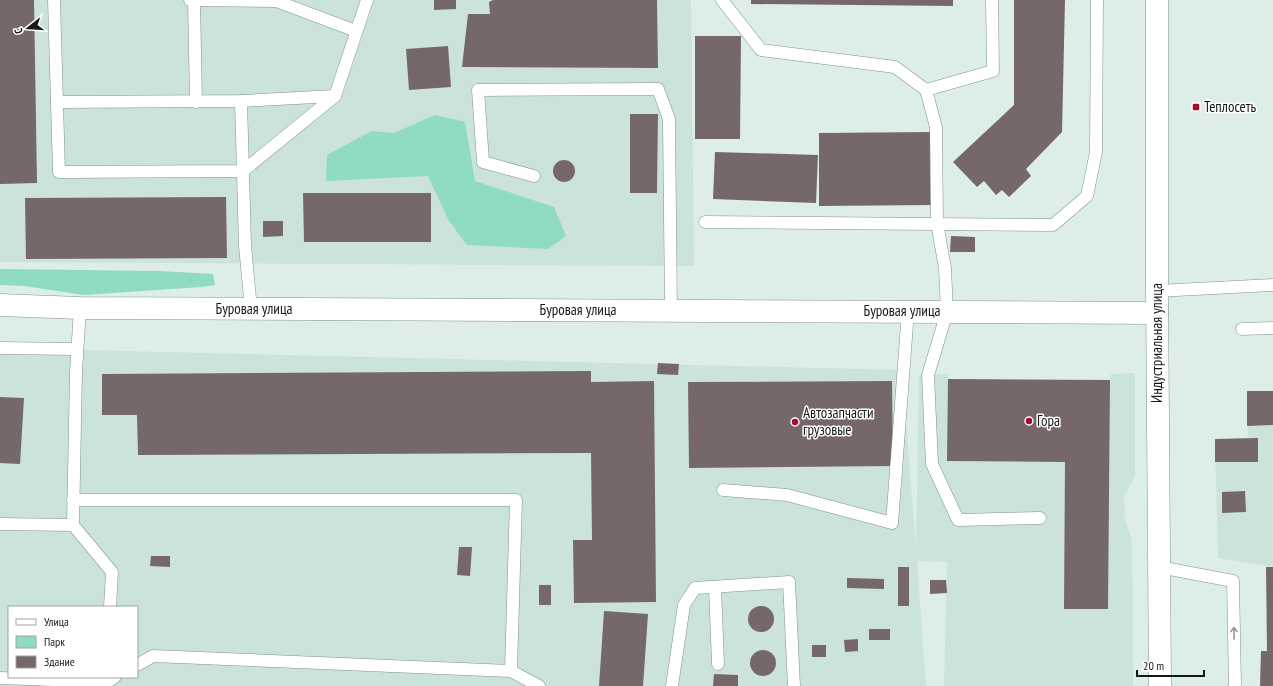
<svg xmlns="http://www.w3.org/2000/svg" width="1273" height="686" font-family="'PT Sans Narrow',sans-serif">
  <style>
    .built { fill: #cbe3db; fill-rule: evenodd }
    .green { fill: #90dbc3 }
    .building { fill: #766868 }
    .lines { fill: none; stroke-linecap: round; stroke-linejoin: round }
    .service-casing { stroke: #83918c; stroke-width: 13 }
    .minor-casing { stroke: #83918c; stroke-width: 23 }
    .secondary-casing { stroke: #83918c; stroke-width: 23 }
    .service { stroke: #fff; stroke-width: 12 }
    .minor { stroke: #fff; stroke-width: 22 }
    .secondary { stroke: #fff; stroke-width: 22 }
    .oneway { stroke: #959897 }
    .poi-dot { fill: #a60b2a; stroke: #fff; stroke-width: 1.5 }
    .labels { text-anchor: middle; stroke-width: 3; stroke-linejoin: round; paint-order: stroke }
    .poi-label { font-size: 15px; fill: #141917; stroke: #fff; text-anchor: start }
    .street-label { font-size: 15px; fill: #141917; stroke: #fff }
  </style>
  <rect width="100%" height="100%" fill="#ddede7"/>
  <g class="built">
    <polygon points="0,0 691,0 694,266 0,262"/>
    <path d="M0,348L902,370L916,549L919,375L947,374L948,379L1110,380L1111,374L1135,373V476L1124,496L1125,520L1132,540L1133,686H944L947,562L917,561L926,686H0ZM9,607H137V677H9Z"/>
    <polygon points="1247,391 1273,391 1273,567 1218,558 1215,439 1248,438"/>
  </g>
  <g class="green">
    <polygon points="435,115 465,122 475,181 554,207 566,236 548,249 467,245 449,221 428,176 326,181 327,155 372,131 394,133"/>
    <polygon points="0,269 160,271 213,274 215,285 201,287 84,295 24,286 0,285"/>
  </g>
  <g class="building">
    <polygon points="0,0 34,0 37,183 0,184"/>
    <polygon points="434,0 456,0 456,9 434,10"/>
    <polygon points="493,0 657,0 658,68 462,67 468,14 490,14 489,2"/>
    <polygon points="751,0 953,0 953,6 751,4"/>
    <polygon points="1014,0 1065,0 1062,132 1026,169 1031,176 1009,197 1002,190 996,195 984,181 977,187 953,162 1014,105"/>
    <polygon points="695,36 741,36 740,139 695,139"/>
    <polygon points="448,46 451,87 409,90 406,49"/>
    <polygon points="630,114 658,114 657,193 630,193"/>
    <polygon points="931,132 932,205 819,206 819,133"/>
    <polygon points="715,152 818,155 816,203 713,199"/>
    <circle cx="564" cy="171" r="11"/>
    <polygon points="303,193 431,193 431,242 304,242"/>
    <polygon points="226,197 227,258 26,259 25,198"/>
    <polygon points="263,221 283,221 283,236 263,237"/>
    <polygon points="951,236 975,237 975,252 950,252"/>
    <polygon points="658,363 679,364 678,375 657,374"/>
    <polygon points="591,371 591,382 654,381 656,602 574,603 573,540 592,540 591,453 138,455 137,415 102,415 102,374"/>
    <polygon points="948,379 1110,380 1108,609 1064,609 1065,462 947,461"/>
    <polygon points="892,381 893,466 689,468 688,382"/>
    <polygon points="1247,391 1273,391 1273,425 1247,426"/>
    <polygon points="0,397 24,398 20,464 0,463"/>
    <polygon points="1258,438 1258,462 1215,462 1215,439"/>
    <polygon points="1245,491 1246,512 1222,513 1222,492"/>
    <polygon points="459,547 472,547 470,576 457,575"/>
    <polygon points="151,556 170,556 170,567 150,566"/>
    <rect x="898" y="567" width="11" height="39"/>
    <polygon points="1266,567 1273,567 1273,686 1260,686 1261,651 1267,651"/>
    <polygon points="847,578 884,579 884,589 847,588"/>
    <polygon points="930,580 946,580 947,593 930,594"/>
    <rect x="539" y="585" width="12" height="20"/>
    <circle cx="761" cy="619" r="13"/>
    <polygon points="604,611 648,614 643,686 599,686"/>
    <rect x="869" y="629" width="21" height="11"/>
    <polygon points="858,639 858,651 845,652 844,640"/>
    <rect x="812" y="645" width="14" height="12"/>
    <circle cx="763" cy="663" r="13"/>
    <polygon points="714,674 738,675 738,686 713,686"/>
  </g>
  <g class="lines">
    <g class="service-casing">
      <g id="service">
        <polyline points="54,0 59,172 243,171 335,96 367,0"/>
        <polyline points="190,0 276,1 356,31"/>
        <polyline points="194,0 196,102"/>
        <polyline points="722,0 761,50 895,67 926,90 936,127 937,223 945,268 947,312 928,375 932,464 958,520 1040,518"/>
        <polyline points="926,90 993,71 992,0"/>
        <polyline points="241,101 245,246 251,309"/>
        <polyline points="57,102 241,101 335,96"/>
        <polyline points="534,176 483,162 478,90 658,89 669,119 671,311"/>
        <polyline points="705,222 1053,225 1087,196 1096,152 1097,0"/>
        <polyline points="1157,291 1273,285"/>
        <polyline points="80,308 76,372 73,525 112,572 110,607"/>
        <polyline points="1242,329 1273,328"/>
        <polyline points="0,348 77,349"/>
        <polyline points="723,490 787,495 892,523 908,311"/>
        <polyline points="73,500 516,500 511,671"/>
        <polyline points="0,524 73,525"/>
        <polyline points="1159,567 1233,581 1235,686"/>
        <polyline points="715,587 718,664"/>
        <polyline points="137,665 153,656 511,671 539,686"/>
        <polyline points="0,678 107,682 115,677"/>
        <polyline points="672,686 684,605 695,588 789,582 794,686"/>
      </g>
    </g>
    <g class="minor-casing">
      <polyline id="minor" points="0,305 80,308 1157,313"/>
    </g>
    <g class="secondary-casing">
      <polyline id="secondary" points="1157,0 1157,291 1160,686"/>
    </g>
    <use href="#service" class="service"/>
    <use href="#minor" class="minor"/>
    <use href="#secondary" class="secondary"/>
  </g>
  <defs><path id="oneway-shaft" d="M-6 0H5M1.5-3L5.5 0L1.5 3" fill="none" stroke-width="1.6" stroke-linecap="round" stroke-linejoin="round"/></defs>
  <use class="oneway" href="#oneway-shaft" transform="translate(1234 633) rotate(-91)"/>
  <g class="poi-dot">
    <rect x="1192" y="103" width="8" height="8" rx="2"/>
    <circle cx="1029" cy="421" r="4"/>
    <circle cx="795" cy="422" r="4"/>
  </g>
  <g class="labels">
    <g class="poi-label">
      <text x="1204" y="112">Теплосеть</text>
      <text x="803" y="418">Автозапчасти<tspan x="803" dy="17">грузовые</tspan></text>
      <text x="1037" y="426">Гора</text>
    </g>
    <g class="street-label">
      <text x="254" y="314">Буровая улица</text>
      <text x="578" y="315">Буровая улица</text>
      <text x="902" y="316">Буровая улица</text>
      <text transform="translate(1157 343) rotate(-90)" y="5">Индустриальная улица</text>
    </g>
  </g>
  <rect x="8" y="606" width="130" height="72" fill="#ffffff" stroke="#a1a3a2"/>
  <rect x="16" y="619" width="20" height="6" fill="#ffffff" stroke="#a1a3a2"/>
  <text x="44" y="626" font-size="12" fill="#141917">Улица</text>
  <rect x="16" y="636" width="20" height="12" fill="#90dbc3" stroke="#a1a3a2"/>
  <text x="44" y="646" font-size="12" fill="#141917">Парк</text>
  <rect x="16" y="656" width="20" height="12" fill="#766868" stroke="#a1a3a2"/>
  <text x="44" y="666" font-size="12" fill="#141917">Здание</text>
  <g transform="translate(28 28) rotate(253)" stroke="#ffffff" stroke-width="3" paint-order="stroke">
  <path d="M0-3L7 15L0 10L-7 15Z" fill="#141917"/>
  <text y="-6" font-size="11" font-weight="bold" text-anchor="middle" fill="#141917">С</text>
  </g>
  <path d="M1137 670v6h67v-6" fill="none" stroke="#141917" stroke-width="2"/>
  <text x="1143" y="670" font-size="12" fill="#141917" stroke="#ffffff" stroke-width="3" paint-order="stroke">20 m</text>
</svg>
